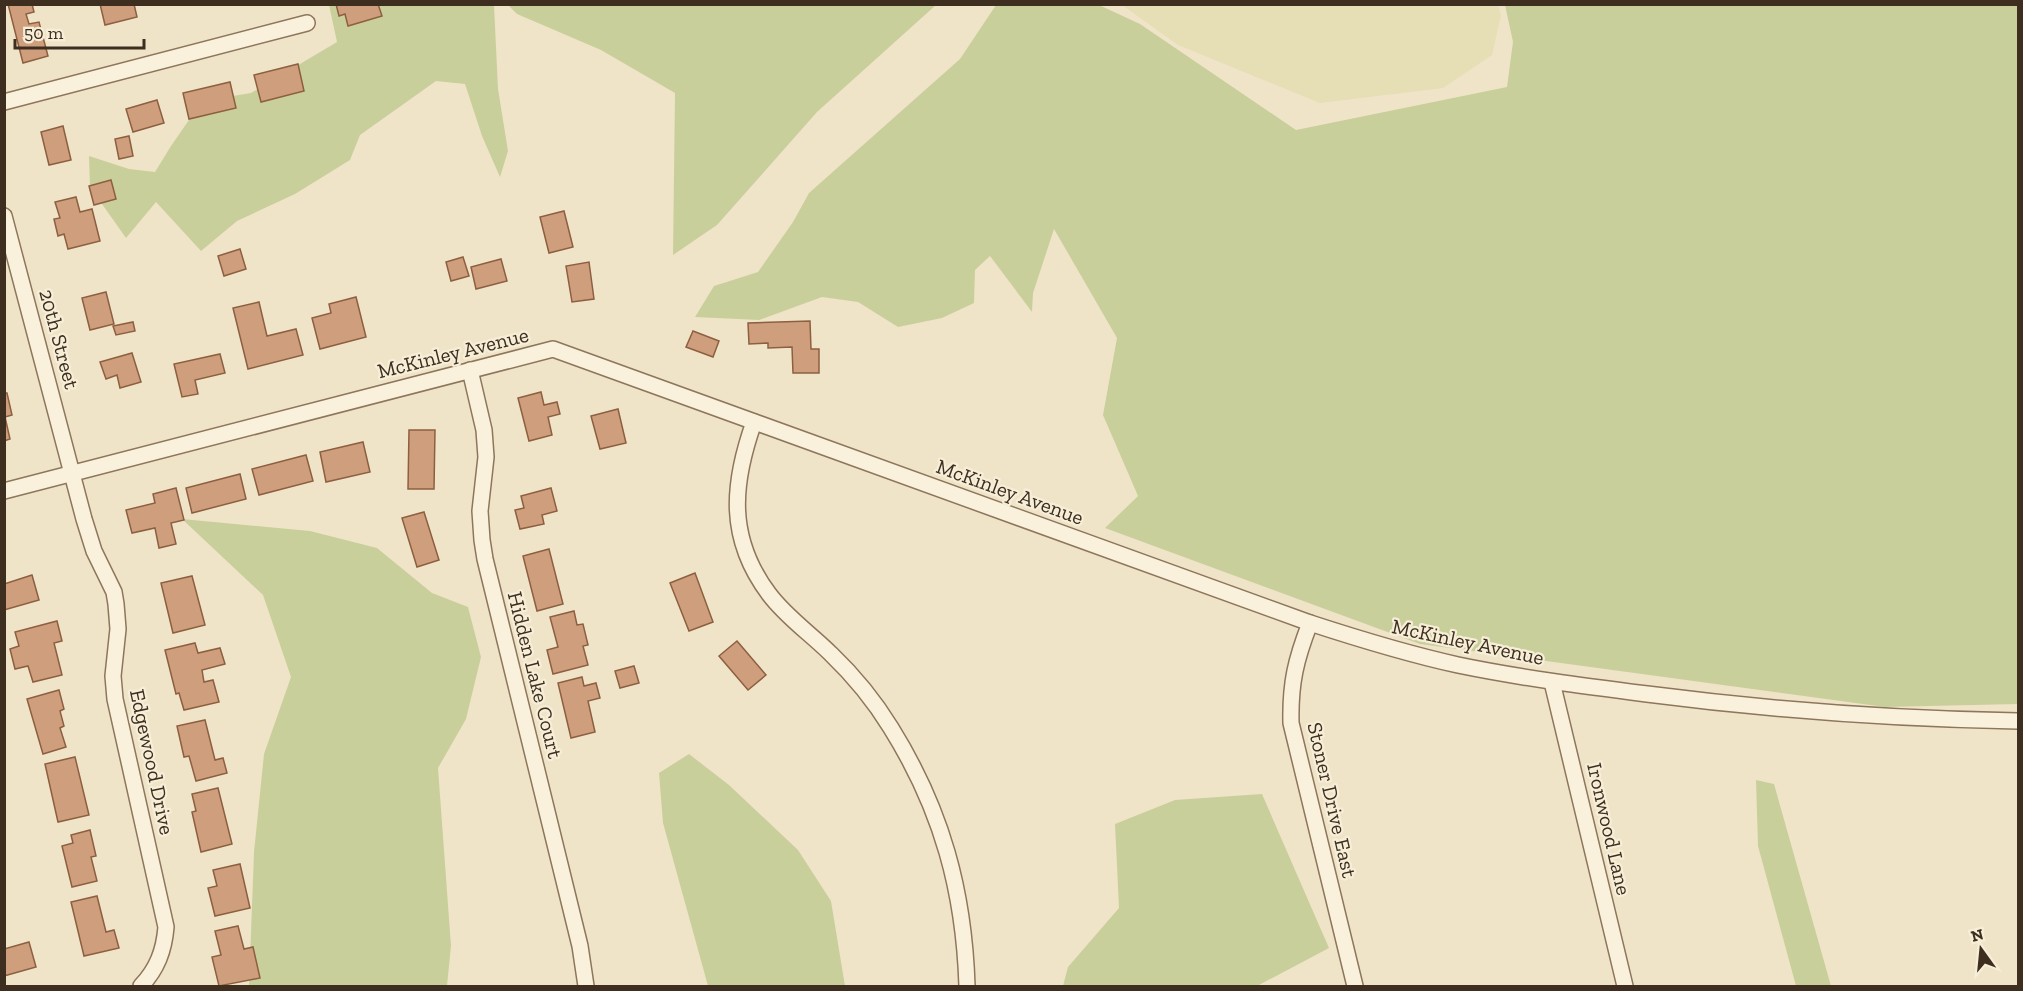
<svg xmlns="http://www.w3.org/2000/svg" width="2023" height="991" font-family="'Zilla Slab',serif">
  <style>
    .farmland { fill: #e6deb5 }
    .green { fill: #c9cf9b }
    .building { fill: #cf9f7d; stroke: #8d5f41; stroke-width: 1.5 }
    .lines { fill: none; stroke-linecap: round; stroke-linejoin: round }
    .minor-casing { stroke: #8d765c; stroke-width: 18 }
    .minor { stroke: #faf1dc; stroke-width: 15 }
    .labels { text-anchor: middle; stroke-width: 4.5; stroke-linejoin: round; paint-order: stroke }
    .street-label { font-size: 21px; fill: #3d2e20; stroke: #f7eed8 }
  </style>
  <rect width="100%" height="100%" fill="#f0e4c8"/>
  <polygon class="farmland" points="1498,4 1501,15 1492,55 1443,88 1320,103 1178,45 1122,5"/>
  <g class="green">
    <polygon points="329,5 494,5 498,89 508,151 500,177 482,136 465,84 436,81 360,135 350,160 295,194 237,221 201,251 156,202 126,238 90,187 89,156 129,169 155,172 171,146 202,101 251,93 337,42"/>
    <polygon points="508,5 936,5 817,112 717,225 673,255 675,93 601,50 517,14"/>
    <polygon points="996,5 1099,5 1140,24 1296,130 1507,87 1513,42 1505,5 2018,5 2018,704 1885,707 1420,644 1105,528 1138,496 1103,415 1117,338 1054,229 1033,293 1032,312 990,256 975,270 974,303 942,318 898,327 858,302 822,297 759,320 695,317 714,286 758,272 793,222 809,193 960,59"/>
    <polygon points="182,519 310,531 377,548 432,593 468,607 481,657 466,719 438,768 451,946 447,986 249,986 254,852 264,754 291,677 263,595"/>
    <polygon points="689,754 729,785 798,850 831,901 845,986 708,986 663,823 659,773"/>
    <polygon points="1756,780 1774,784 1831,986 1796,986 1758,846"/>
    <polygon points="1262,794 1329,948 1257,986 1063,986 1068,967 1119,908 1115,824 1175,800"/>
  </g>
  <g class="building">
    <polygon points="8,4 32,4 34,12 26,14 29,24 39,22 48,56 23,63"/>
    <polygon points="100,4 134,4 137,17 105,25"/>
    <polygon points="336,4 378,4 382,16 348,26 345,14 339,16"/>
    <polygon points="298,64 304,91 261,102 254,75"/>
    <polygon points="230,82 236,108 189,119 183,93"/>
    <polygon points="157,100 164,123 133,132 126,109"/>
    <polygon points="63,126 71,160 49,165 41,132"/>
    <polygon points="129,136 133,156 119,159 115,139"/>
    <polygon points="111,180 116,199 94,205 89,186"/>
    <polygon points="76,197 80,212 92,209 100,241 68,249 64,234 58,236 54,219 60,218 55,202"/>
    <polygon points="564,211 573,247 549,253 540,217"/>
    <polygon points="240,249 246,269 224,276 218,256"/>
    <polygon points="463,257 469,276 451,281 446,262"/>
    <polygon points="501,259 507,281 476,289 471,267"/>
    <polygon points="589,262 594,299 572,302 566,266"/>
    <polygon points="106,292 114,324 90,330 82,298"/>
    <polygon points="356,297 366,337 320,349 312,318 331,313 329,304"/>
    <polygon points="259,302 267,336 296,329 303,355 248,369 233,308"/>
    <polygon points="810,321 811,349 819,349 819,373 793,373 792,347 768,348 768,343 749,344 748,323"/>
    <polygon points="133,322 135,331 116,335 113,326"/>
    <polygon points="693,331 719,341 713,357 686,347"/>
    <polygon points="132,353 141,382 120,388 117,375 106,379 100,362"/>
    <polygon points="220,354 225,373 195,380 198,394 182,397 174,364"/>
    <polygon points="541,392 544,405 557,402 560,414 548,417 552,435 529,441 518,398"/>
    <polygon points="4,393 7,393 12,415 5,417 10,439 4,441"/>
    <polygon points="618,409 626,443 600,449 591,416"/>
    <polygon points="409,430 435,430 434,489 408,489"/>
    <polygon points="363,442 370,472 326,482 320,452"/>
    <polygon points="306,455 313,481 259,495 252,469"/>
    <polygon points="240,474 246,499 192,513 186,488"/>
    <polygon points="176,488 184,520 171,523 176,544 159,548 155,528 132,533 126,510 155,503 153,494"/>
    <polygon points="551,488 557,511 542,515 544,524 520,529 515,510 524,508 521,496"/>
    <polygon points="424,512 439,560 417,567 402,518"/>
    <polygon points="549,549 563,604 537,611 523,556"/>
    <polygon points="695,573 713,622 689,631 670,583"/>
    <polygon points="32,575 39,600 4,610 4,584"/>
    <polygon points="192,576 205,625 173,633 161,583"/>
    <polygon points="574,611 577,625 583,624 588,645 583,646 588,665 553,674 547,650 558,647 550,617"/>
    <polygon points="57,621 62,641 54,643 62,675 33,682 28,666 15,669 10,649 19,646 15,632"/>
    <polygon points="737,641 766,675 748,690 719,656"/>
    <polygon points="195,643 198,653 220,648 225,664 202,670 204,682 213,680 219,702 184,710 179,693 176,694 165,650"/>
    <polygon points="634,666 639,683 620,688 615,671"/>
    <polygon points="582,677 584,686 596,683 600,698 588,701 595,732 571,738 558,683"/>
    <polygon points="59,690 64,709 60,711 64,726 60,728 66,747 43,754 27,699"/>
    <polygon points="205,720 215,760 223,758 227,773 196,781 189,756 184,757 177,726"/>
    <polygon points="75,757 89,815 58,822 45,764"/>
    <polygon points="218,788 232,844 201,852 192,812 196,811 192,794"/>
    <polygon points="90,830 96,856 91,857 97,881 72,887 62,846 73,843 71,835"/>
    <polygon points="240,864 250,908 215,916 208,888 217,886 213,870"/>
    <polygon points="97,896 106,932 114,930 119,948 84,956 71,902"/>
    <polygon points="238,926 244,949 253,947 260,978 219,986 212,957 221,955 215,931"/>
    <polygon points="29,942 36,967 4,976 4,949"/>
  </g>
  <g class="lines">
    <g class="minor-casing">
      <g id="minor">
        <polyline points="4,102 307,23"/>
        <path d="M4,216L84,519L94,551L114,592L116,604L118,629L113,676L115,699L166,927C164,951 157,969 141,986"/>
        <polyline points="470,370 484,430 486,457 480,511 482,540 485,559 580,946 586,986"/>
        <path d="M754,422C732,484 727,538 769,594C786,617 811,634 831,654C854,676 875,702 891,728C942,810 964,891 967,986"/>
        <path d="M4,491L553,349L1310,623C1359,639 1408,654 1458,665C1521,678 1584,686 1647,694C1771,710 1894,719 2018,721"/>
        <path d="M1310,623C1296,659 1290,683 1291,723L1355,986"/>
        <polyline points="1552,682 1625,986"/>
      </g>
    </g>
    <use href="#minor" class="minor"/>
  </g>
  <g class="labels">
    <g class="street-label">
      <text transform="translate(59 339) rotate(75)" y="7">20th Street</text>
      <text transform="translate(453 353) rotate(-14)" y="7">McKinley Avenue</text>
      <text transform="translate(1010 492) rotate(20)" y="7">McKinley Avenue</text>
      <text transform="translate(1468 642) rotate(12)" y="7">McKinley Avenue</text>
      <text transform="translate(535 675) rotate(76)" y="7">Hidden Lake Court</text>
      <text transform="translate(152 762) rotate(78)" y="7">Edgewood Drive</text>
      <text transform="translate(1332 800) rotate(77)" y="7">Stoner Drive East</text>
      <text transform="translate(1609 829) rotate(77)" y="7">Ironwood Lane</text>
    </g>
  </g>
  <rect width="2023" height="991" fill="none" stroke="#3d2e20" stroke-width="12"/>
  <g transform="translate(1981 949) rotate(345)" stroke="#f7eed8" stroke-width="4.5" paint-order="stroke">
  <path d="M0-4.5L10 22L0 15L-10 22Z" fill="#3d2e20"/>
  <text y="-9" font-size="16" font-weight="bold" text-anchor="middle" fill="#3d2e20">N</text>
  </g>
  <path d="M15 39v9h129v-9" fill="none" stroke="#3d2e20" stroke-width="3"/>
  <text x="24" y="39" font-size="18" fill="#3d2e20" stroke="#f7eed8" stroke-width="4.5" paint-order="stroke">50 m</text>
</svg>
